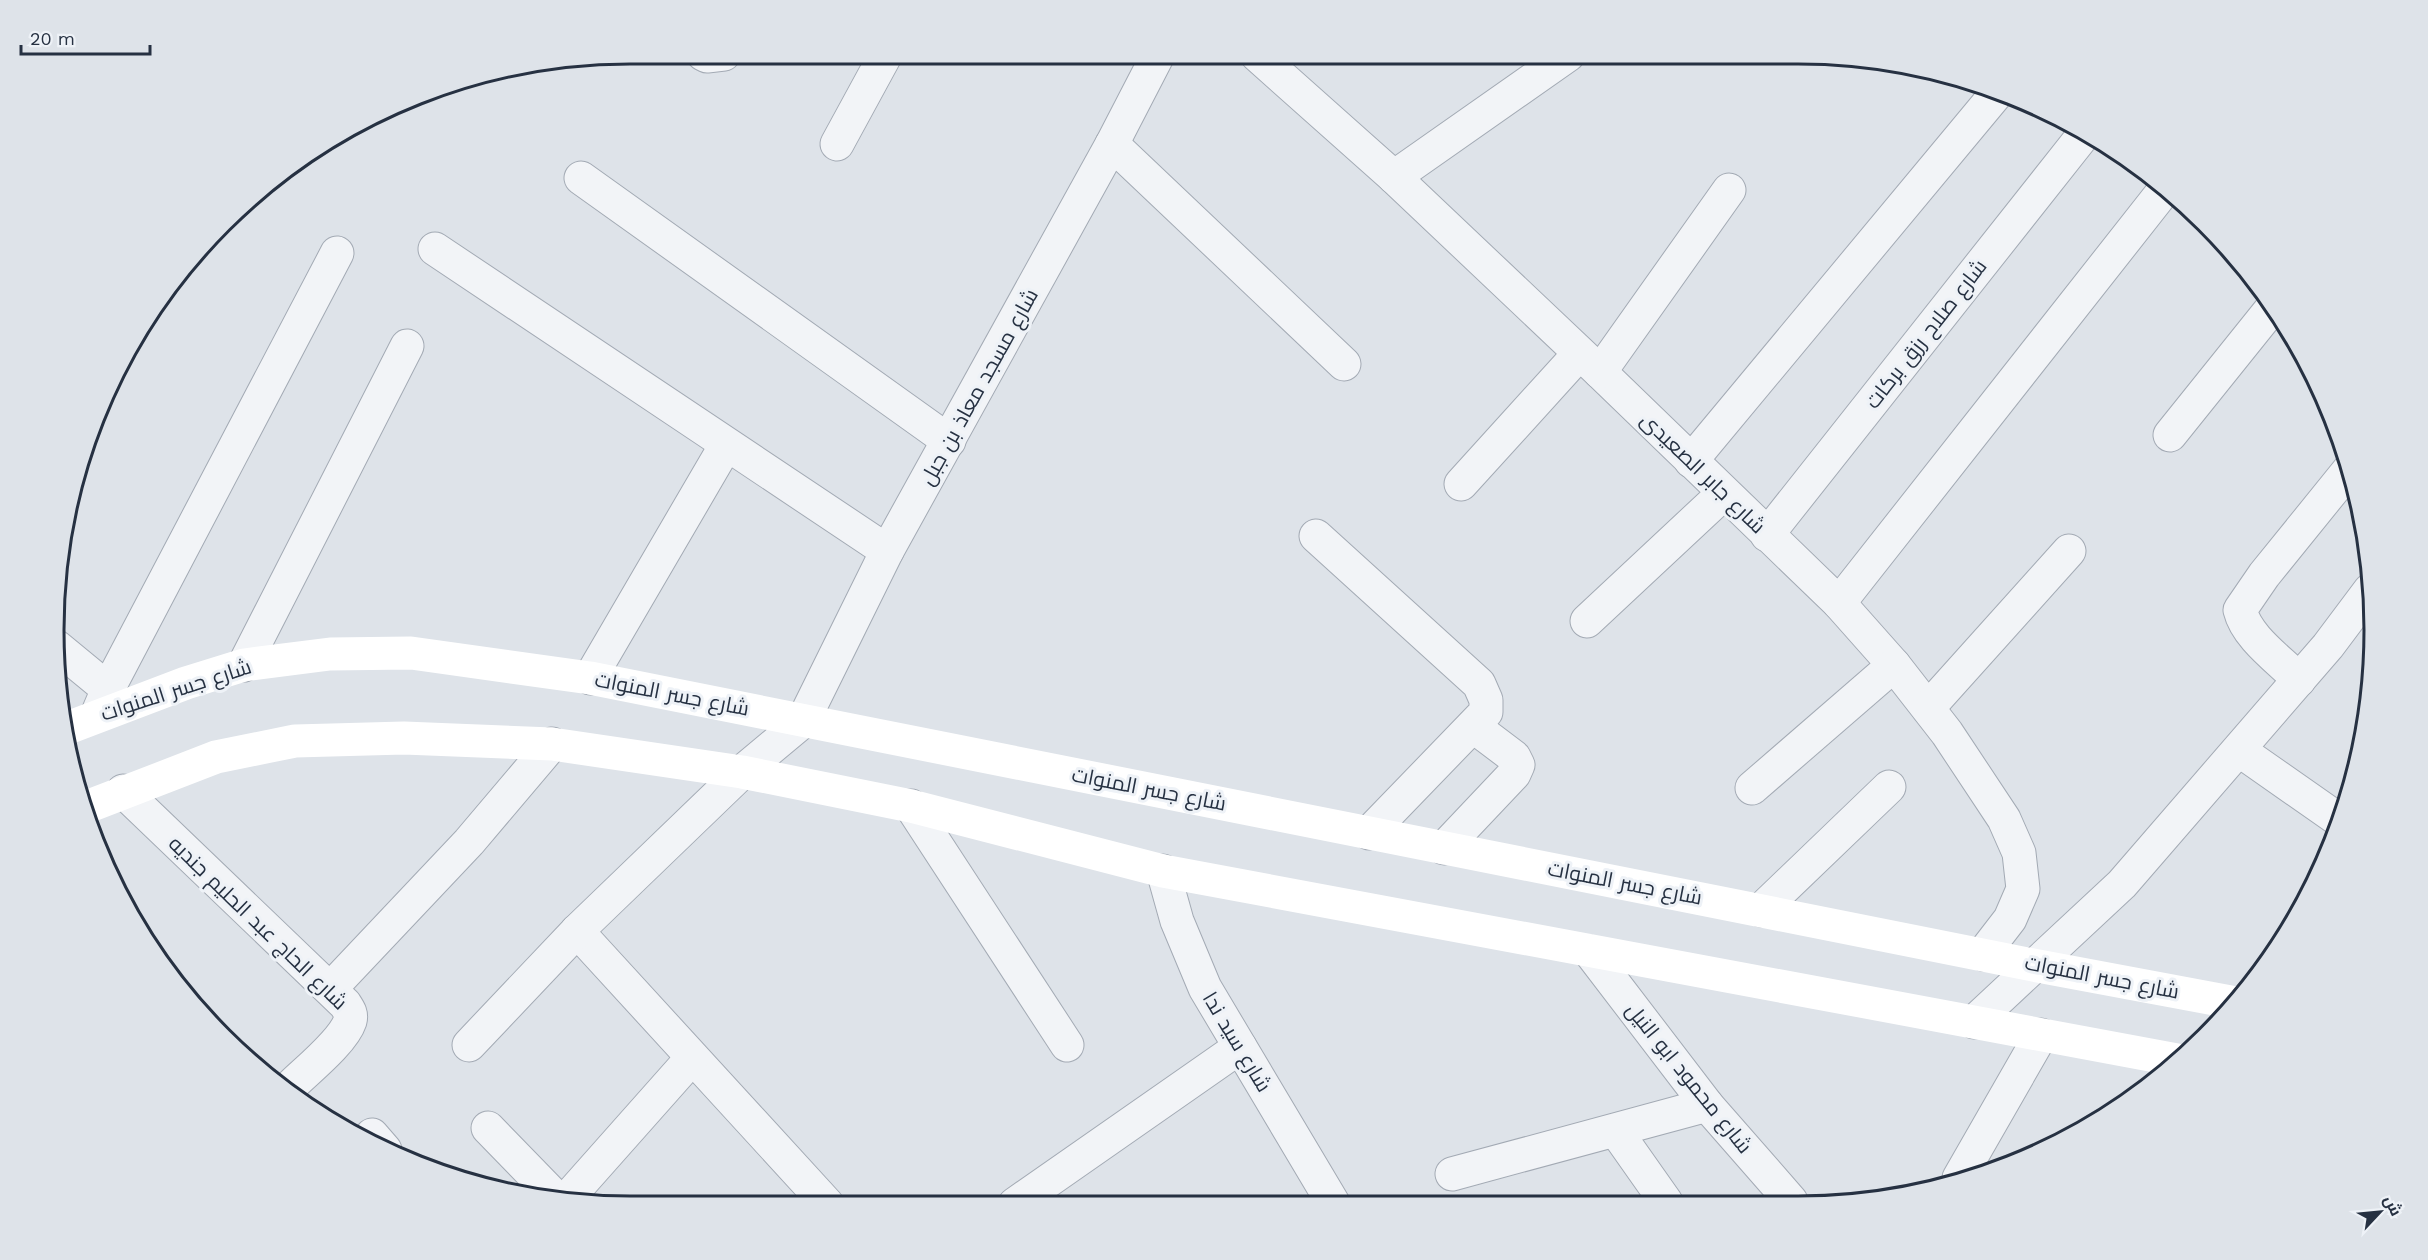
<svg xmlns="http://www.w3.org/2000/svg" width="2428" height="1260" font-family="'Work Sans',Cairo,sans-serif">
  <style>
    .lines { fill: none; stroke-linecap: round; stroke-linejoin: round }
    .street-casing { stroke: #a3aab4; stroke-width: 35 }
    .street { stroke: #f2f4f7; stroke-width: 33 }
    .secondary { stroke: #fff; stroke-width: 33 }
    .labels { text-anchor: middle; stroke-width: 6; stroke-linejoin: round; paint-order: stroke }
    .street-label { font-size: 21px; fill: #263142; stroke: #eef2f7 }
    .rim { fill: none; stroke: #263142; stroke-width: 3 }
  </style>
  <rect width="100%" height="100%" fill="#dee3e9"/>
  <g class="lines">
    <g class="street-casing">
      <g id="street">
        <polyline points="703,54 707,56 724,54"/>
        <polyline points="1257,55 1394,177 1600,372 1839,603 1894,665 1947,733 2004,819 2019,853 2023,889 2010,919 1983,954"/>
        <polyline points="837,144 886,54"/>
        <polyline points="1112,144 1344,364"/>
        <polyline points="1394,177 1568,55"/>
        <polyline points="581,178 949,441"/>
        <polyline points="435,249 887,551"/>
        <polyline points="1600,372 1729,190"/>
        <polyline points="2170,435 2272,308"/>
        <polyline points="1691,461 1997,93"/>
        <polyline points="1461,484 1579,354"/>
        <polyline points="1767,535 2085,133"/>
        <polyline points="1316,536 1479,684 1486,700 1486,712 1369,833"/>
        <polyline points="1839,603 2165,189"/>
        <polyline points="1587,621 1724,493"/>
        <polyline points="57,647 108,689"/>
        <polyline points="244,665 407,346"/>
        <polyline points="590,678 726,445"/>
        <path d="M2299,680C2280,660 2247,638 2240,610L2264,575L2349,470"/>
        <polyline points="1928,708 2069,551"/>
        <polyline points="97,715 108,689 337,253"/>
        <polyline points="2239,750 2339,820"/>
        <polyline points="1752,788 1894,665"/>
        <path d="M123,791L345,1004C349,1010 352,1014 350,1021C343,1042 306,1071 291,1086"/>
        <polyline points="911,806 1067,1045"/>
        <polyline points="1444,848 1514,774 1518,765 1514,757 1473,726"/>
        <polyline points="1163,871 1177,921 1205,988 1333,1203"/>
        <polyline points="1761,910 1889,787"/>
        <polyline points="577,931 827,1204"/>
        <polyline points="1590,952 1707,1105 1791,1201"/>
        <polyline points="331,988 469,842 552,744"/>
        <polyline points="1974,1022 2122,884 2328,646 2370,590"/>
        <polyline points="469,1045 577,931 742,772 803,721 887,551 1112,144 1158,55"/>
        <polyline points="488,1128 557,1199"/>
        <polyline points="1616,1131 1666,1202"/>
        <polyline points="372,1135 385,1150"/>
        <polyline points="1452,1174 1707,1105"/>
        <polyline points="1959,1178 2041,1035"/>
        <polyline points="566,1200 692,1058"/>
        <polyline points="1015,1204 1240,1047"/>
      </g>
    </g>
    <use href="#street" class="street"/>
    <g class="secondary">
      <polyline points="65,729 186,683 244,665 330,654 411,653 590,678 2038,966 2236,1003"/>
      <polyline points="84,808 216,757 295,741 404,738 552,744 742,772 911,806 1163,871 2177,1060"/>
    </g>
  </g>
  <g class="labels">
    <g class="street-label">
      <text transform="translate(1926 334) rotate(-52)" y="7">شارع صلاح رزق بركات</text>
      <text transform="translate(979 387) rotate(-61)" y="7">شارع مسجد معاذ بن جبل</text>
      <text transform="translate(1703 473) rotate(44)" y="7">شارع جابر الصعيدى</text>
      <text transform="translate(176 690) rotate(-18)" y="7">شارع جسر المنوات</text>
      <text transform="translate(672 694) rotate(11)" y="7">شارع جسر المنوات</text>
      <text transform="translate(1149 789) rotate(11)" y="7">شارع جسر المنوات</text>
      <text transform="translate(1625 883) rotate(11)" y="7">شارع جسر المنوات</text>
      <text transform="translate(258 923) rotate(44)" y="7">شارع الحاج عبد الحليم جنديه</text>
      <text transform="translate(2102 977) rotate(11)" y="7">شارع جسر المنوات</text>
      <text transform="translate(1237 1042) rotate(59)" y="7">شارع سيد ندا</text>
      <text transform="translate(1689 1078) rotate(51)" y="7">شارع محمود ابو النيل</text>
    </g>
  </g>
  <path d="M0 0H2428V1260H0ZM630 64H1798A566 566 0 0 1 2364 630V630A566 566 0 0 1 1798 1196H630A566 566 0 0 1 64 630V630A566 566 0 0 1 630 64Z" fill="#dee3e9" fill-rule="evenodd"/>
  <path class="rim" d="M630 64H1798A566 566 0 0 1 2364 630V630A566 566 0 0 1 1798 1196H630A566 566 0 0 1 64 630V630A566 566 0 0 1 630 64Z"/>
  <g transform="translate(2380 1212) rotate(64)" stroke="#eef2f7" stroke-width="4.5" paint-order="stroke">
  <path d="M0-4.5L10 22L0 15L-10 22Z" fill="#263142"/>
  <text y="-9" font-size="16" font-weight="bold" text-anchor="middle" fill="#263142">ش</text>
  </g>
  <path d="M21 45v9h129v-9" fill="none" stroke="#263142" stroke-width="3"/>
  <text x="30" y="45" font-size="18" fill="#263142" stroke="#eef2f7" stroke-width="4.5" paint-order="stroke">20 m</text>
</svg>
